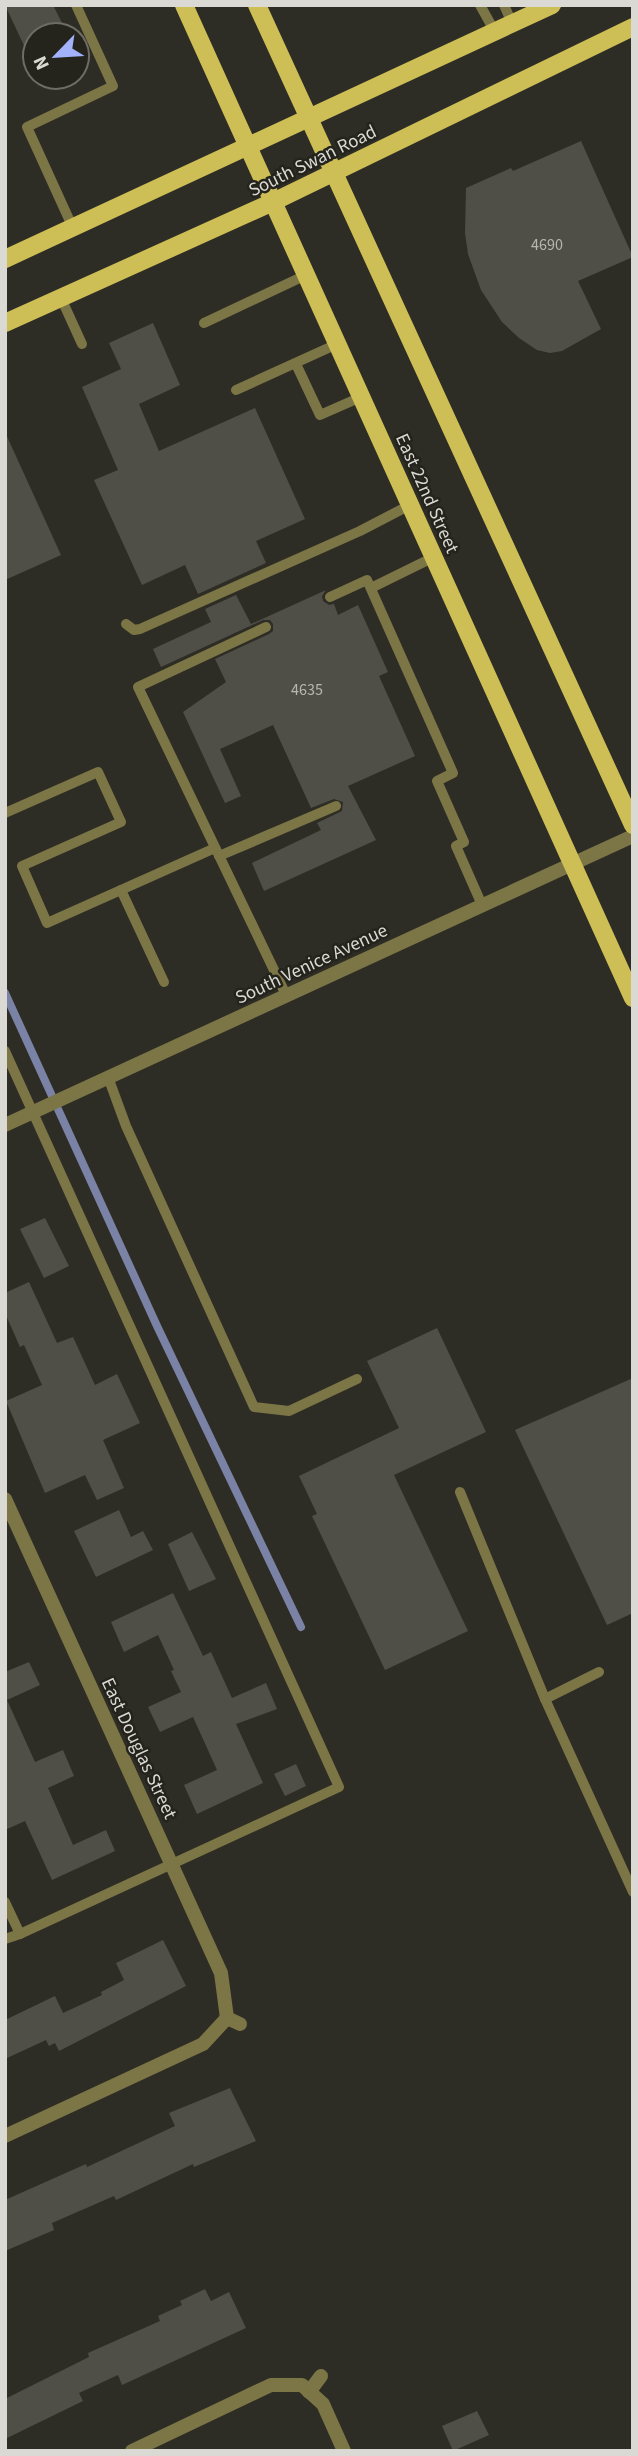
<svg xmlns="http://www.w3.org/2000/svg" width="638" height="2456" font-family="'Source Sans 3',sans-serif">
  <style>
    .lines { fill: none; stroke-linecap: round; stroke-linejoin: round }
    .stream { stroke: #7a82a6; stroke-width: 8 }
    .building { fill: #504f47 }
    .lane { stroke: #7c7546; stroke-width: 10 }
    .street { stroke: #7c7546; stroke-width: 14 }
    .primary { stroke: #cdbe55; stroke-width: 18 }
    .labels { text-anchor: middle; stroke-width: 5; stroke-linejoin: round; paint-order: stroke }
    .number-label { font-size: 16px; fill: #b8b6b1 }
    .street-label { font-size: 19px; fill: #dad9d4; stroke: #24231c }
  </style>
  <rect width="100%" height="100%" fill="#2e2d25"/>
  <g class="lines">
    <polyline class="stream" points="5,993 157,1326 301,1627"/>
  </g>
  <g class="building">
    <polygon points="5,5 53,5 68,35 35,35 35,69"/>
    <polygon points="581,141 633,257 578,281 601,329 562,351 550,353 537,350 519,338 502,322 481,290 468,254 465,233 466,188 511,168 513,171"/>
    <polygon points="153,323 180,385 139,404 159,451 255,408 305,519 256,541 266,563 198,594 185,565 142,585 94,480 118,470 82,387 121,369 109,343"/>
    <polygon points="5,432 61,555 5,580"/>
    <polygon points="326,590 322,596 323,601 329,605 334,604 338,615 358,605 388,672 379,676 415,756 348,786 376,840 264,891 252,863 321,830 317,823 342,811 343,802 334,799 311,808 273,725 220,749 241,796 225,803 183,712 226,682 215,659 269,634 273,631 273,624 270,620 263,620 161,667 153,649 211,622 205,609 236,595 251,624"/>
    <polygon points="45,1218 69,1266 44,1278 20,1229"/>
    <polygon points="29,1282 57,1343 73,1337 95,1385 117,1374 140,1423 103,1440 124,1488 97,1500 85,1475 45,1493 6,1401 42,1385 24,1345 20,1347 5,1313 5,1293"/>
    <polygon points="437,1328 486,1432 394,1475 468,1631 385,1670 312,1516 317,1514 299,1476 399,1428 367,1361"/>
    <polygon points="633,1378 633,1613 607,1625 515,1430"/>
    <polygon points="119,1510 131,1537 143,1531 153,1550 96,1577 74,1531"/>
    <polygon points="192,1532 216,1579 189,1591 168,1544"/>
    <polygon points="173,1593 203,1656 211,1652 232,1698 266,1683 277,1709 236,1724 263,1783 197,1814 184,1785 217,1770 193,1717 160,1732 148,1707 181,1692 171,1671 174,1670 158,1635 124,1652 111,1622"/>
    <polygon points="29,1662 40,1685 7,1700 35,1762 63,1750 74,1776 48,1788 73,1845 106,1830 115,1851 52,1880 25,1821 5,1830 5,1672"/>
    <polygon points="296,1764 306,1786 285,1796 274,1774"/>
    <polygon points="163,1940 186,1986 59,2051 55,2043 49,2046 46,2040 5,2059 5,2020 55,1996 63,2013 102,1995 101,1992 124,1980 116,1963"/>
    <polygon points="230,2088 256,2141 194,2167 193,2164 116,2200 114,2196 52,2223 54,2230 5,2251 5,2200 86,2164 87,2167 175,2126 169,2113"/>
    <polygon points="205,2289 211,2301 229,2292 246,2328 122,2385 118,2375 79,2393 83,2401 5,2439 5,2399 89,2357 88,2353 160,2321 158,2316 182,2305 180,2301"/>
    <polygon points="477,2411 489,2435 453,2451 442,2426"/>
  </g>
  <g class="lines">
    <g class="lane">
      <polyline points="480,5 495,32"/>
      <polyline points="504,5 512,23"/>
      <polyline points="73,228 27,127 113,86 76,5"/>
      <polyline points="61,298 82,344"/>
      <polyline points="204,323 306,275"/>
      <polyline points="296,364 320,415 361,397"/>
      <polyline points="236,390 337,344"/>
      <polyline points="371,588 434,557"/>
      <polyline points="330,597 367,580 453,773 437,781 464,842 456,846 482,905"/>
      <polyline points="126,624 134,630 140,629 360,531 410,505"/>
      <polyline points="266,627 138,687 286,995"/>
      <polyline points="5,813 98,772 121,822 22,866 47,923 215,848"/>
      <polyline points="219,856 336,806"/>
      <polyline points="121,890 164,982"/>
      <polyline points="5,1051 339,1787 20,1934 5,1939"/>
      <polyline points="108,1077 126,1126 254,1407 289,1411 357,1379"/>
      <polyline points="460,1492 545,1699 599,1672"/>
      <polyline points="545,1699 633,1892"/>
      <polyline points="5,1902 20,1934"/>
    </g>
    <g class="street">
      <polyline points="5,1125 633,836"/>
      <polyline points="5,1499 221,1973 227,2018"/>
      <polyline points="227,2018 240,2024"/>
      <polyline points="5,2136 203,2044 227,2018"/>
      <polyline points="309,2392 321,2376"/>
      <polyline points="132,2451 271,2385 302,2385 323,2404 344,2451"/>
    </g>
    <g class="primary">
      <polyline points="184,5 633,998"/>
      <polyline points="257,5 633,825"/>
      <polyline points="5,259 552,5"/>
      <polyline points="5,323 273,202 633,27"/>
    </g>
  </g>
  <g class="labels">
    <g class="number-label">
      <text x="547" y="250">4690</text>
      <text x="307" y="695">4635</text>
    </g>
    <g class="street-label">
      <text transform="translate(312 160) rotate(-26)" y="7">South Swan Road</text>
      <text transform="translate(428 493) rotate(66)" y="7">East 22nd Street</text>
      <text transform="translate(311 963) rotate(-25)" y="7">South Venice Avenue</text>
      <text transform="translate(140 1748) rotate(65)" y="7">East Douglas Street</text>
    </g>
  </g>
  <rect width="638" height="2456" fill="none" stroke="#dad9d4" stroke-width="14"/>
  <g transform="translate(56 56) rotate(245)"><circle r="33" fill="#24231c" stroke="#6d6c66" stroke-width="2"/>
  <path d="M0-5L12 26L0 18L-12 26Z" fill="#a2b2fd"/>
  <text y="-10" font-size="19" font-weight="bold" text-anchor="middle" fill="#dad9d4">N</text>
  </g>
</svg>
